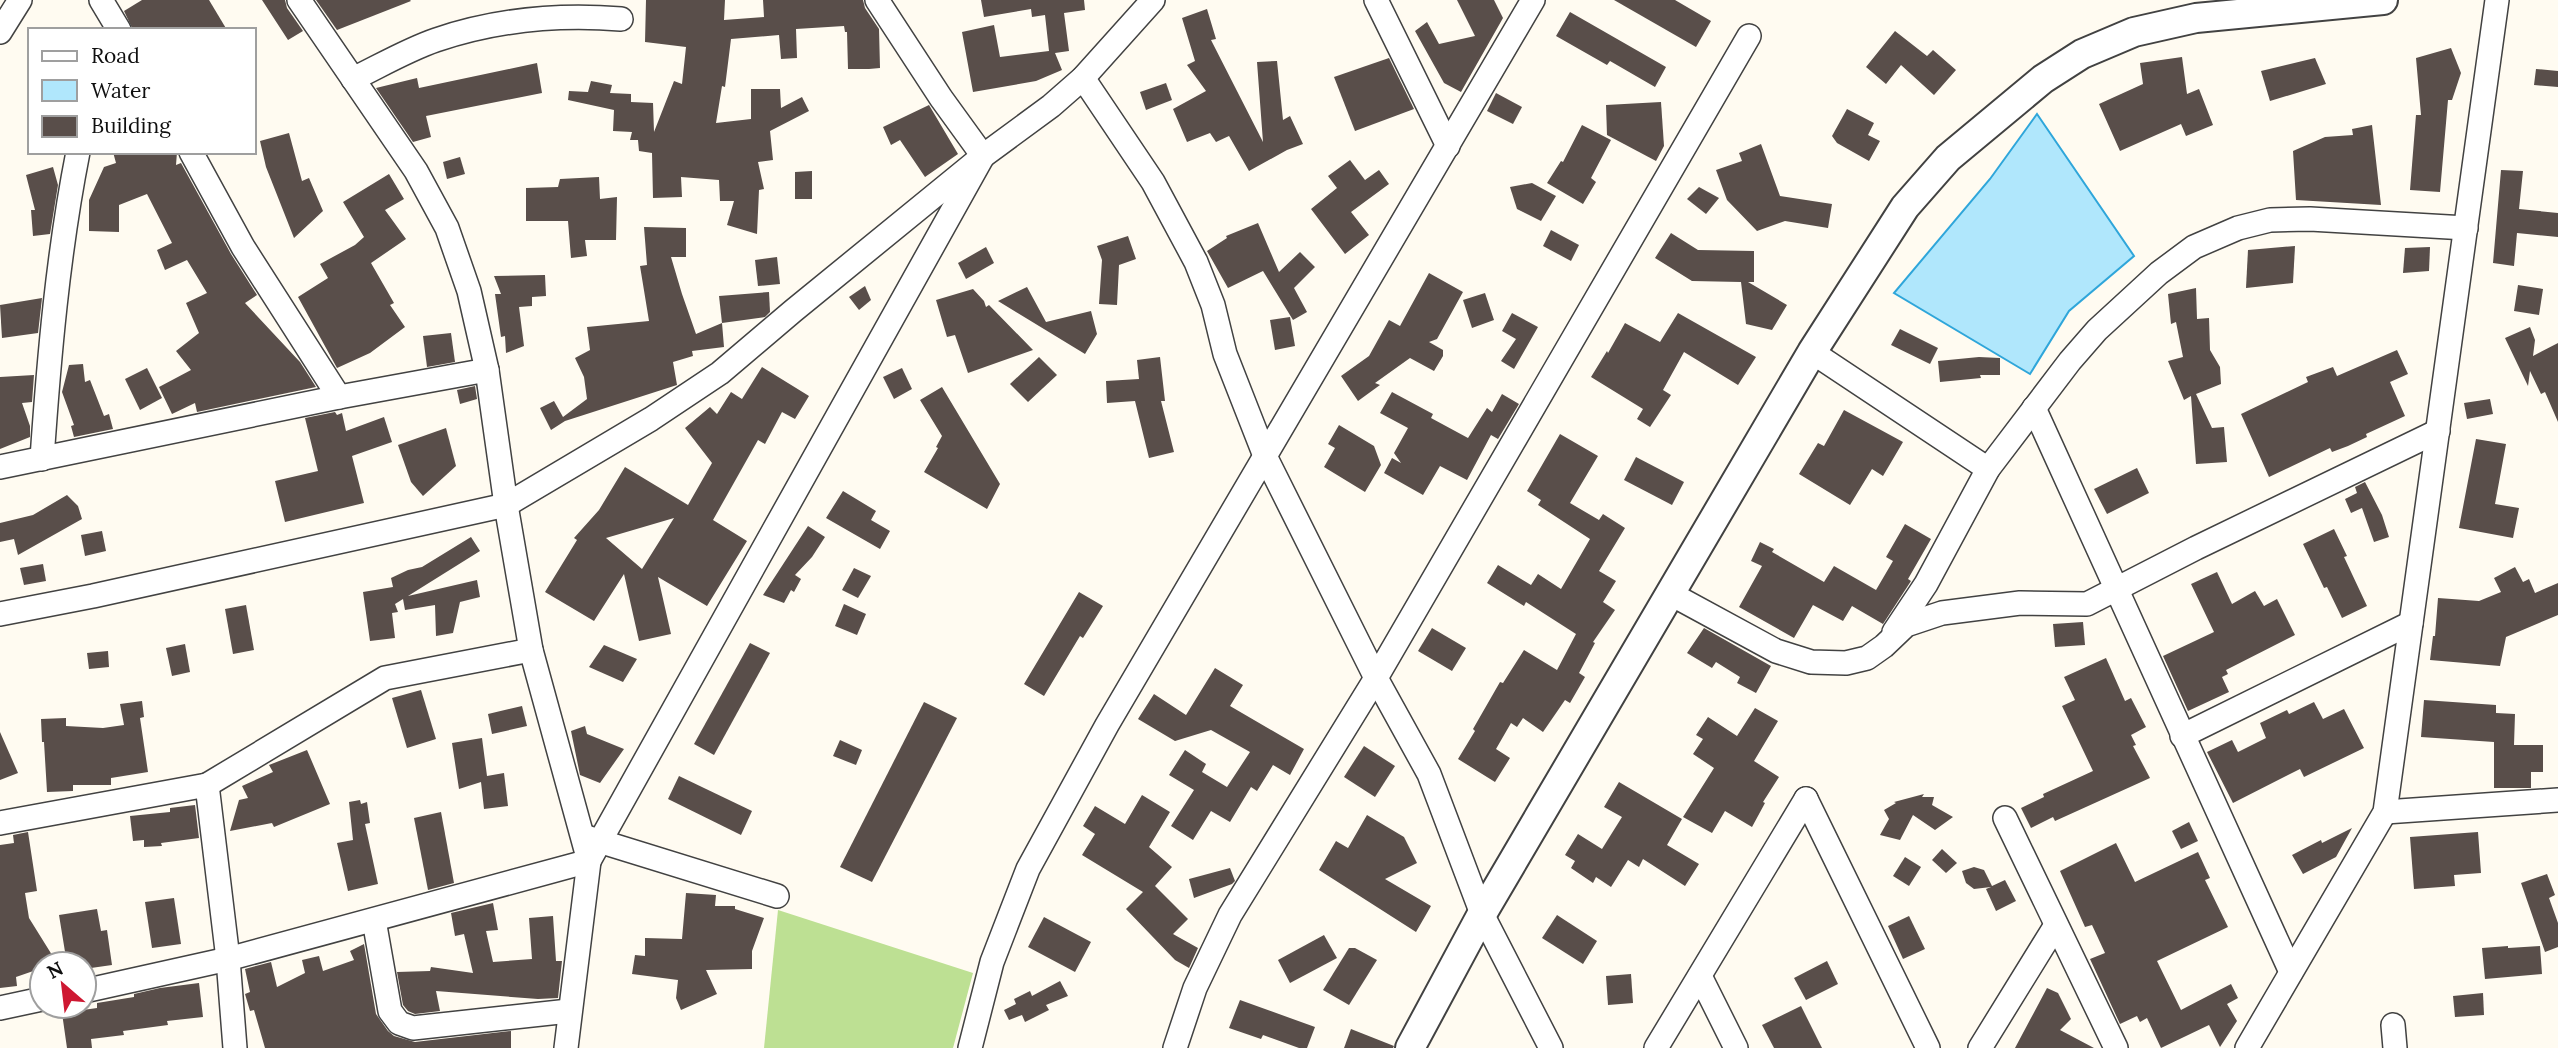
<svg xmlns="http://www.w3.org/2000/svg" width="2558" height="1048" font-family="Lora,serif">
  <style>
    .forest { fill: #bde093 }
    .water { fill: #b0e7fc; stroke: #2fa6da; stroke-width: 2 }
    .building { fill: #594e4a; fill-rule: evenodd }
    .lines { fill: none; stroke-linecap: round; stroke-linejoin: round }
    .minor-casing { stroke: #424242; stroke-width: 26 }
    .tertiary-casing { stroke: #424242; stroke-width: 32 }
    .minor { stroke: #fff; stroke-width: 23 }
    .tertiary { stroke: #fff; stroke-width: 28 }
  </style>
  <rect width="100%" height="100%" fill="#fffbf1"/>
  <polygon class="forest" points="778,910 973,973 953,1048 764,1048"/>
  <polygon class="water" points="2037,114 2134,256 2069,311 2030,374 1894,293 1990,179"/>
  <g class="building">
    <polygon points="142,0 209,0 227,30 133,30 124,11"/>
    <polygon points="262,0 285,0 287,8 303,31 288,40"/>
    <polygon points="316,0 410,0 411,1 337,30"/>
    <polygon points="646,0 725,0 724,20 764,17 763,0 863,0 865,8 879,29 880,68 869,69 848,69 847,32 845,32 844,26 796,29 797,58 781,59 779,35 731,39 725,87 722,86 716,123 751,119 751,89 780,89 781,108 802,97 809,111 770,131 773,160 758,162 764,189 759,190 757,234 727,225 734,201 720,201 719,180 681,177 682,197 653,198 652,153 639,151 638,140 630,140 632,132 613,131 614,110 568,100 569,91 588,92 591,81 612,85 610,93 631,94 631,102 653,103 654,132 674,81 682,84 686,47 645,42"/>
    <polygon points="981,0 1084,0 1085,10 1064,13 1069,51 1055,53 1062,70 1036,81 973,92 962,32 994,25 1000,57 1049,51 1045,15 1032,17 1031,9 984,17"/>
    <polygon points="1457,0 1494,0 1503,18 1461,92 1444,83 1415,31 1427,22 1439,44 1475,36"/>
    <polygon points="1614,0 1675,0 1711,21 1696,47"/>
    <polygon points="1207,9 1216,39 1211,40 1263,142 1257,62 1277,61 1283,120 1290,116 1303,144 1287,150 1249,171 1229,136 1216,142 1210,133 1187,142 1173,109 1206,91 1187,65 1195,61 1182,18"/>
    <polygon points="1570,12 1666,67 1655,87 1610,61 1607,65 1556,36"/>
    <polygon points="1895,31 1927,56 1933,50 1956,70 1934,95 1901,65 1886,84 1866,67"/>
    <polygon points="2451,48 2461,73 2452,100 2448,100 2440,192 2410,190 2416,115 2421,115 2416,58"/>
    <polygon points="2182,57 2187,94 2199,89 2213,125 2186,136 2181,124 2120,151 2099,104 2143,84 2140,63"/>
    <polygon points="1389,58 1414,109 1355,131 1334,77"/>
    <polygon points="2315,58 2326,84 2270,101 2261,71"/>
    <polygon points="537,63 542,93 426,116 431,137 413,142 376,88 417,78 419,88"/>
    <polygon points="2536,69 2558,71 2558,87 2534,85"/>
    <polygon points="1166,83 1172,100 1146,110 1140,92"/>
    <polygon points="1496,93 1522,107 1513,124 1487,111"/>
    <polygon points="1661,102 1664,146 1656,161 1607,135 1606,105"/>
    <polygon points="929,105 958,154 925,177 900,140 891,145 883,127"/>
    <polygon points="1847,109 1874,123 1868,135 1880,141 1869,161 1837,143 1832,136"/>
    <polygon points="1582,125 1611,140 1591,178 1596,182 1583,204 1547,183 1561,161 1563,162"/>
    <polygon points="2372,125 2381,205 2296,200 2293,151 2325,137 2353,135 2352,129"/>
    <polygon points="289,133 302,181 309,178 323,211 294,238 266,167 260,141"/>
    <polygon points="1761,144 1780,196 1832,204 1828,228 1785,221 1757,231 1727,200 1716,170 1742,161 1739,153"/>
    <polygon points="113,152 177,152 176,165 181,163 231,254 257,295 245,303 300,362 316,387 197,412 195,403 172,414 159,387 191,370 176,351 199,333 186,303 207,293 187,260 165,270 157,250 172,243 147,194 119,205 119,232 89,231 89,200 104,167 116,163"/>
    <polygon points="460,157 465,174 447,179 443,162"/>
    <polygon points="1350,160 1365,180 1379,170 1389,184 1351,212 1369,235 1345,254 1311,209 1337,188 1328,176"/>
    <polygon points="53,167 58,185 50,234 33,236 31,210 35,210 26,175"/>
    <polygon points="2501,170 2523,171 2519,209 2558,213 2558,237 2517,233 2514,266 2493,263"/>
    <polygon points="812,171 812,199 795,199 795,172"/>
    <polygon points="389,174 404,199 385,210 406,239 371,263 394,303 390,305 405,327 370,353 337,368 298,297 328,278 320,264 355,245 364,237 343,202"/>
    <polygon points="599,177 600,199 617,197 616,240 585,240 587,256 571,258 568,221 526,221 526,188 558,187 560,179"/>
    <polygon points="1532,183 1556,196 1541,221 1517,209 1510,187"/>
    <polygon points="1699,187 1719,198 1706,214 1687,199"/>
    <polygon points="1258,223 1279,272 1300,252 1315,267 1294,288 1307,312 1293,320 1263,271 1228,288 1207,251 1227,238 1226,236"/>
    <polygon points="644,227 686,228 686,257 671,257 682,294 696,334 722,323 724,347 692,351 693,356 673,362 677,385 565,421 551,430 540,408 554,401 563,417 587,399 584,377 575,358 590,350 587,327 649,321 640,266 647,265"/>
    <polygon points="1551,230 1579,245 1571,261 1543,246"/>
    <polygon points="1671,233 1698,250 1754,251 1754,282 1748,282 1787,305 1772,330 1746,324 1741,282 1692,281 1655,258"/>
    <polygon points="1128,236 1136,259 1119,265 1117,305 1099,304 1102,260 1097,246"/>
    <polygon points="2295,246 2293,283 2246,288 2248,250"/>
    <polygon points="986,247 994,263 966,279 958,263"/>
    <polygon points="2430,247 2429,271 2403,273 2405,248"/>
    <polygon points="777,257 780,284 758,286 755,260"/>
    <polygon points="1429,273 1463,292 1437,339 1429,342 1443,350 1443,356 1434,371 1410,358 1375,383 1380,385 1358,401 1341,376 1369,356 1389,320 1400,326"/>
    <polygon points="545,275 546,296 532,297 532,306 519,307 524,346 506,353 505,336 501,337 495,294 501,294 494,276"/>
    <polygon points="2518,285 2543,289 2539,315 2514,311"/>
    <polygon points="865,286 871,300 859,310 849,297"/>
    <polygon points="1027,287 1046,322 1091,311 1097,334 1085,354 998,301"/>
    <polygon points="2196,288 2197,319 2209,318 2210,350 2220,367 2221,384 2196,394 2212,428 2224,427 2227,462 2196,464 2191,396 2184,400 2168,361 2183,357 2176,322 2171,324 2168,294"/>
    <polygon points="973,289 984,301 986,307 989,305 1033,350 968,373 955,335 947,337 936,300"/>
    <polygon points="769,292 770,312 765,317 722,323 719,296"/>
    <polygon points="1485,293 1494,320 1472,328 1463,300"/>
    <polygon points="42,298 38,333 2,338 0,305"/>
    <polygon points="1512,313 1538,327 1514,369 1501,361 1516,339 1502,331"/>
    <polygon points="1678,313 1756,357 1738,385 1684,352 1663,390 1671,395 1650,427 1637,419 1643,409 1591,377 1607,351 1608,353 1625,323 1660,342"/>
    <polygon points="1290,317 1295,346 1275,350 1270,320"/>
    <polygon points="2530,327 2535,340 2533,356 2558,343 2558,422 2545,392 2541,394 2530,371 2528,386 2505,338"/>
    <polygon points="1900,329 1938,348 1930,364 1891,345"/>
    <polygon points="451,333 455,362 427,367 423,336"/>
    <polygon points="2397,350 2408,374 2390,382 2405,416 2366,434 2367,437 2348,446 2332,452 2330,448 2269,477 2241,414 2308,382 2306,377 2333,367 2337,376"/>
    <polygon points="1039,357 1057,375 1028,402 1010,384"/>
    <polygon points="1160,357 1165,401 1161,401 1174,452 1149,458 1135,401 1107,403 1106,381 1139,379 1137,360"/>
    <polygon points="1979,357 2000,358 2000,375 1980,375 1981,378 1940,382 1938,361"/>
    <polygon points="83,364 85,382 90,380 104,416 109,414 113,429 74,437 71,426 74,425 62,392 69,365"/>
    <path d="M762,367L809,396L795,419L782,412L765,444L758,440L713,520L747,541L707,606L658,577L671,634L639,641L624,574L594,621L545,592L577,540L574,538L599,510L625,467L688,505L712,463L685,428L710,407L717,414L731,392L742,399ZM674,518L642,569L606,538Z"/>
    <polygon points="147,368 162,398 140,410 125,379"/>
    <polygon points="902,368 912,389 894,399 883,377"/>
    <polygon points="34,375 32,402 22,403 30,426 30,437 0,449 0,377"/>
    <polygon points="475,386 477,399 460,404 457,390"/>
    <polygon points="942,387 1000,484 987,509 924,472 938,448 936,447 942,436 920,400"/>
    <polygon points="1392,392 1433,414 1431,418 1468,438 1487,408 1492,412 1502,394 1519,404 1498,439 1491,435 1467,480 1440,466 1423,495 1384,473 1392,458 1401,463 1394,453 1408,428 1380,413"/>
    <polygon points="2490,399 2493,414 2467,419 2464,403"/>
    <polygon points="1844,410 1903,442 1883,476 1872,469 1850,505 1799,474 1818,443 1824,446"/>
    <polygon points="335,412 337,415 342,413 346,431 384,417 392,442 352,456 364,503 285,522 275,481 318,471 305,418"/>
    <polygon points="1339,425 1374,446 1381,465 1365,492 1324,467 1335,448 1328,444"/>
    <polygon points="446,428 456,466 423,496 411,482 398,445"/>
    <polygon points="1560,434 1598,456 1570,503 1599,520 1603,514 1625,528 1599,571 1616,581 1603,602 1615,610 1593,642 1595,643 1579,673 1585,677 1570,703 1565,700 1543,732 1523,718 1517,727 1511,723 1496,749 1510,758 1495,782 1458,759 1475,731 1473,729 1500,682 1503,683 1524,650 1557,670 1576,634 1526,602 1524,606 1487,583 1498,565 1531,585 1538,574 1561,589 1590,539 1538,505 1541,500 1527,491"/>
    <polygon points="2476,439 2506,444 2495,504 2519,508 2513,538 2459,528"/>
    <polygon points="1636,457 1684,482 1672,505 1624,480"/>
    <polygon points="2137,468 2149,493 2107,514 2094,489"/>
    <polygon points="2365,482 2382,515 2389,537 2374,542 2362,508 2351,513 2345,499 2357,493 2355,487"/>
    <polygon points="843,491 876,511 871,520 890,531 880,549 826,518"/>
    <polygon points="67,495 78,506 82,519 18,555 14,539 0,542 0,523 33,515"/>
    <polygon points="1905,524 1931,539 1908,579 1911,581 1883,624 1852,606 1843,621 1813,605 1794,638 1739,607 1762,566 1751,561 1760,542 1774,549 1772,552 1824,582 1834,566 1876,590 1893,561 1886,557"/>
    <polygon points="808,526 825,537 812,557 795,575 801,579 794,592 791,590 784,603 763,595"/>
    <polygon points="2334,529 2347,556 2344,557 2367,606 2342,618 2327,587 2324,588 2303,544"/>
    <polygon points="102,531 106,551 85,556 81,535"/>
    <polygon points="471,537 480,551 408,596 477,580 480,597 460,602 453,633 436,636 435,605 405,610 403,599 395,604 398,612 392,613 395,638 370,641 363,592 393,587 391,578 408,570 422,567"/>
    <polygon points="43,564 46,581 24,585 20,568"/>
    <polygon points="2515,567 2523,582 2529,579 2535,593 2558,583 2558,615 2506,637 2500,666 2430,660 2433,636 2435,636 2438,598 2479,601 2501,592 2494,578"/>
    <polygon points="854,568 871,576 858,598 842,590"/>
    <polygon points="2217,572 2232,604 2255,591 2264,606 2277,599 2295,635 2226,670 2228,674 2222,677 2229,692 2188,711 2163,656 2214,632 2191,584"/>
    <polygon points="1079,592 1103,606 1083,638 1080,636 1044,696 1024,684"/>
    <polygon points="844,604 866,614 857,635 835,626"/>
    <polygon points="246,605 254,650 233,654 225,609"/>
    <polygon points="2083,622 2085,645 2055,647 2053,624"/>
    <polygon points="1432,628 1466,648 1452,671 1418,651"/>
    <polygon points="1704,628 1771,666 1756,693 1737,683 1740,677 1716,662 1712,668 1687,653"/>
    <polygon points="750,643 770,653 714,755 694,744"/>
    <polygon points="185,644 190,672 172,676 166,648"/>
    <polygon points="604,645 637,659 623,682 589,667"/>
    <polygon points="108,651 109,667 89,669 87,653"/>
    <polygon points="2106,658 2125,701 2131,698 2146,727 2131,735 2136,745 2133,746 2150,778 2055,821 2053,817 2031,828 2021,808 2044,797 2043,794 2093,771 2062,706 2075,700 2064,677"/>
    <polygon points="1215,668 1243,685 1230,706 1304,749 1290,775 1273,765 1257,791 1251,787 1230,822 1211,811 1193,840 1171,826 1194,790 1169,775 1185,750 1206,764 1202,772 1227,787 1250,752 1211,730 1175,741 1138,719 1154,694 1186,715"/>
    <polygon points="421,690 436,739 407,748 392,698"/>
    <polygon points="2424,700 2496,705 2496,713 2515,714 2514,745 2543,745 2543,772 2531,772 2531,788 2494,788 2494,742 2421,737"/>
    <polygon points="142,701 144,717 140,718 148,772 111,778 111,785 73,785 73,791 47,792 44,742 42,742 41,719 66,718 66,726 103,728 124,725 120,704"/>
    <polygon points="924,702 957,718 872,882 840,867"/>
    <polygon points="2314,702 2323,719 2344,709 2364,748 2304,777 2300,769 2233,803 2207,752 2232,740 2238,752 2266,738 2260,723 2287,710 2289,714"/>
    <polygon points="522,706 527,726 492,734 488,714"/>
    <polygon points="1755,708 1778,721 1754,761 1779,777 1763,802 1765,803 1752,827 1725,811 1712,833 1683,817 1714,768 1693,754 1703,739 1696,735 1708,717 1737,736"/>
    <polygon points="585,726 587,734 624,749 600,783 580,775 571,731"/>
    <polygon points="0,732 18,773 0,780"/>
    <polygon points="482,738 487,776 504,773 508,806 484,809 481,782 459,789 452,743"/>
    <polygon points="840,740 862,750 856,765 833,756"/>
    <polygon points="1364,746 1395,766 1375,797 1344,777"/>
    <polygon points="307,750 330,804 274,827 272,823 230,831 239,800 248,798 242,786 273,772 269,765"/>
    <polygon points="679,776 752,811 741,835 668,799"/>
    <polygon points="1619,782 1682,819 1667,845 1699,864 1685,886 1643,859 1639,867 1628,860 1611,887 1596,877 1593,883 1571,868 1575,861 1565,855 1578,834 1602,849 1622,817 1604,807"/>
    <polygon points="1924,794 1922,797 1934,797 1932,805 1953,817 1935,830 1913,815 1900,840 1880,835 1889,819 1884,810 1896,803 1894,802"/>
    <polygon points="1142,795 1170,812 1149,847 1172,867 1155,886 1188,919 1173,934 1198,948 1189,968 1175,960 1126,909 1143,892 1082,855 1095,834 1083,826 1095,806 1125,824"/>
    <polygon points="360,800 361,804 367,802 370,823 365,824 378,884 348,891 337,843 353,840 349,802"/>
    <polygon points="195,805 199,838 161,843 162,846 144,847 144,840 133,841 130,816 170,812 170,808"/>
    <polygon points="441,812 454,883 428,890 414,818"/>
    <polygon points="1367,815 1404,837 1417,863 1385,879 1431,906 1416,932 1319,870 1336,841 1348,848"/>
    <polygon points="2189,822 2198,841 2181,849 2172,831"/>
    <polygon points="2352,828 2336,857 2303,874 2292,855 2321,840 2322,843"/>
    <polygon points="28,832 37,891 25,893 29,918 57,963 42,964 42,968 16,977 17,986 0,988 0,845 14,843 13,835"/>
    <polygon points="2478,832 2481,873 2454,875 2455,886 2414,889 2410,837"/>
    <polygon points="2116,843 2135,882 2198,852 2210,878 2205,880 2228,927 2157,961 2181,1010 2231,984 2238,998 2227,1004 2237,1021 2220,1047 2209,1025 2161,1048 2147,1018 2140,1022 2137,1016 2120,1024 2090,959 2105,953 2092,925 2085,927 2060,871"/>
    <polygon points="1942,849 1957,863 1946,873 1932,860"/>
    <polygon points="1905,857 1921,867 1909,886 1893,876"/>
    <polygon points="1974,867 1984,870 1992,886 2005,880 2016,901 1996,911 1986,889 1991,887 1974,889 1966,883 1962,871"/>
    <polygon points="1230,868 1235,881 1232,884 1194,898 1189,879"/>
    <polygon points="2547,874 2555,895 2549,898 2558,923 2558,947 2545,952 2521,883"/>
    <polygon points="686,893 716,895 715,906 735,906 735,909 764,918 752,951 752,969 706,970 717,994 681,1010 676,998 678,980 632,974 635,955 645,956 645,938 682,939"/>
    <polygon points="174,898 181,944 152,948 145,902"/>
    <polygon points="493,903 498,930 486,931 493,962 532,959 529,918 553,916 556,961 562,961 558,998 538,999 436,991 440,1011 415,1014 408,1011 403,1005 397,972 430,971 431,967 473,973 464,934 455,936 451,913"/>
    <polygon points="97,909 101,931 107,930 112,965 84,969 84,964 67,964 59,915"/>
    <polygon points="1557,915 1597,941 1583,964 1542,938"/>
    <polygon points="1909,916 1925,949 1903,959 1888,926"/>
    <polygon points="1044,917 1091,942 1075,972 1028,947"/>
    <polygon points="1324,935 1337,958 1290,983 1278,960"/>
    <polygon points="364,944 376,1014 388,1031 394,1036 415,1042 511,1031 511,1048 265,1048 254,1010 250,1011 245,994 250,992 245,969 271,962 277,987 305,973 302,960 319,956 323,971 354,960 350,951"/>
    <polygon points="2508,946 2508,948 2540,946 2542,974 2485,979 2482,948"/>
    <polygon points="1349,948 1355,948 1377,960 1349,1005 1323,990"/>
    <polygon points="1827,961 1838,984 1806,1000 1794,978"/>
    <polygon points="1631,974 1633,1003 1608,1005 1606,976"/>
    <polygon points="1060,981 1068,996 1046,1005 1049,1010 1025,1022 1022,1015 1009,1020 1004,1010 1016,1004 1014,999 1030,991 1032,996"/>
    <polygon points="199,983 203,1017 167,1021 168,1025 123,1031 124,1035 91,1039 92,1048 67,1048 62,1013 97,1008 97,1003 134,997 134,994 160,988"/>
    <polygon points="2047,988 2058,993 2071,1019 2060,1030 2094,1048 2015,1048"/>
    <polygon points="2483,993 2484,1015 2455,1017 2453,996"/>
    <polygon points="1240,1000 1315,1027 1307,1048 1299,1048 1263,1035 1261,1039 1229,1028"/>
    <polygon points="1801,1006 1822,1048 1774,1048 1762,1025"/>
    <polygon points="1351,1029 1394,1046 1393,1048 1344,1048"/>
  </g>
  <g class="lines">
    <g class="minor-casing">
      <g id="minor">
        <polyline points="101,0 119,30"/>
        <polyline points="299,0 416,171 447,228 469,291 487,370 506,505 531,650 589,861 566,1048"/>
        <polyline points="1376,0 1448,146"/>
        <polyline points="0,32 20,0"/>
        <polyline points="1083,78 1153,182 1196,262 1213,305 1225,354 1265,456 1376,678 1429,774 1482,914 1551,1048"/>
        <path d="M353,79C380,66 407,50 436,40C495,20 559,14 621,19"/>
        <polyline points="191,152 243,247 339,397"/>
        <polyline points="1812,352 1988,469"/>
        <polyline points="2034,408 2291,972"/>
        <path d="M42,459C49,357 58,253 78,152"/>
        <polyline points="0,467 339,397 487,370"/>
        <polyline points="1671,594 1776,651 1811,662 1846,663 1867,658 1884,646 1906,625 1942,613 2020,603 2087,604 2196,548 2438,431"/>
        <polyline points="0,614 93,596 506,505 651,419 720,373 793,311 983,156 1051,106 1083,78 1153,0"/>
        <polyline points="1894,632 1926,584 1988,469 2070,361 2097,330 2159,273 2194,247 2238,228 2270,220 2310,219 2466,228"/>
        <polyline points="2182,736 2411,623"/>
        <polyline points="207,785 228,959 235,1048"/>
        <polyline points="1806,799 1928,1048"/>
        <polyline points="2385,812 2558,800"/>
        <polyline points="2005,818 2116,1048"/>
        <polyline points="0,823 207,785 385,678 531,650"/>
        <polyline points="586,837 777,896"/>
        <polyline points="374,920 390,1011 399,1023 413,1028 569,1011"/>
        <polyline points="1700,976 1736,1048"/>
        <polyline points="84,991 228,959 589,861 983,156 941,98 877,0"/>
        <polyline points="0,1008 42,999"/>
        <polyline points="2393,1025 2395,1048"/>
        <polyline points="970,1048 992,962 1028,869 1107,725 1533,0"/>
        <polyline points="1175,1048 1195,988 1230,915 1376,678 1749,36"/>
        <polyline points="1656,1048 1806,799"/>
        <polyline points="1980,1048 2056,925"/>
        <polyline points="2247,1048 2385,812 2497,0"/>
      </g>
    </g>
    <g class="tertiary-casing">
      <polyline id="tertiary" points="1410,1048 1482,914 1812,352 1905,207 1948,158 2043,79 2082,54 2134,32 2196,18 2383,0"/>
    </g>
    <use href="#minor" class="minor"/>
    <use href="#tertiary" class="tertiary"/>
  </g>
  <rect x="28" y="28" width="228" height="126" fill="#ffffff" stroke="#9f9f9f" stroke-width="2"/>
  <rect x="42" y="51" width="35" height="10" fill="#ffffff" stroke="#9f9f9f" stroke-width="2"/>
  <text x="91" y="63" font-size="21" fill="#0f0f0f">Road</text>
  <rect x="42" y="80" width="35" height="21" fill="#b0e7fc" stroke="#9f9f9f" stroke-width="2"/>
  <text x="91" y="98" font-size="21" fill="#0f0f0f">Water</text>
  <rect x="42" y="116" width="35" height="21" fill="#594e4a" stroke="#9f9f9f" stroke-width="2"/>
  <text x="91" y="133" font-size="21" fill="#0f0f0f">Building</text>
  <g transform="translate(63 985) rotate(332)"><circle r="33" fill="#ffffff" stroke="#9f9f9f" stroke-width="2"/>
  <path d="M0-5L12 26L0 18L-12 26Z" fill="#ce1832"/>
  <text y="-10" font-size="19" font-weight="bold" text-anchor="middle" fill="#0f0f0f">N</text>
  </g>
</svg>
